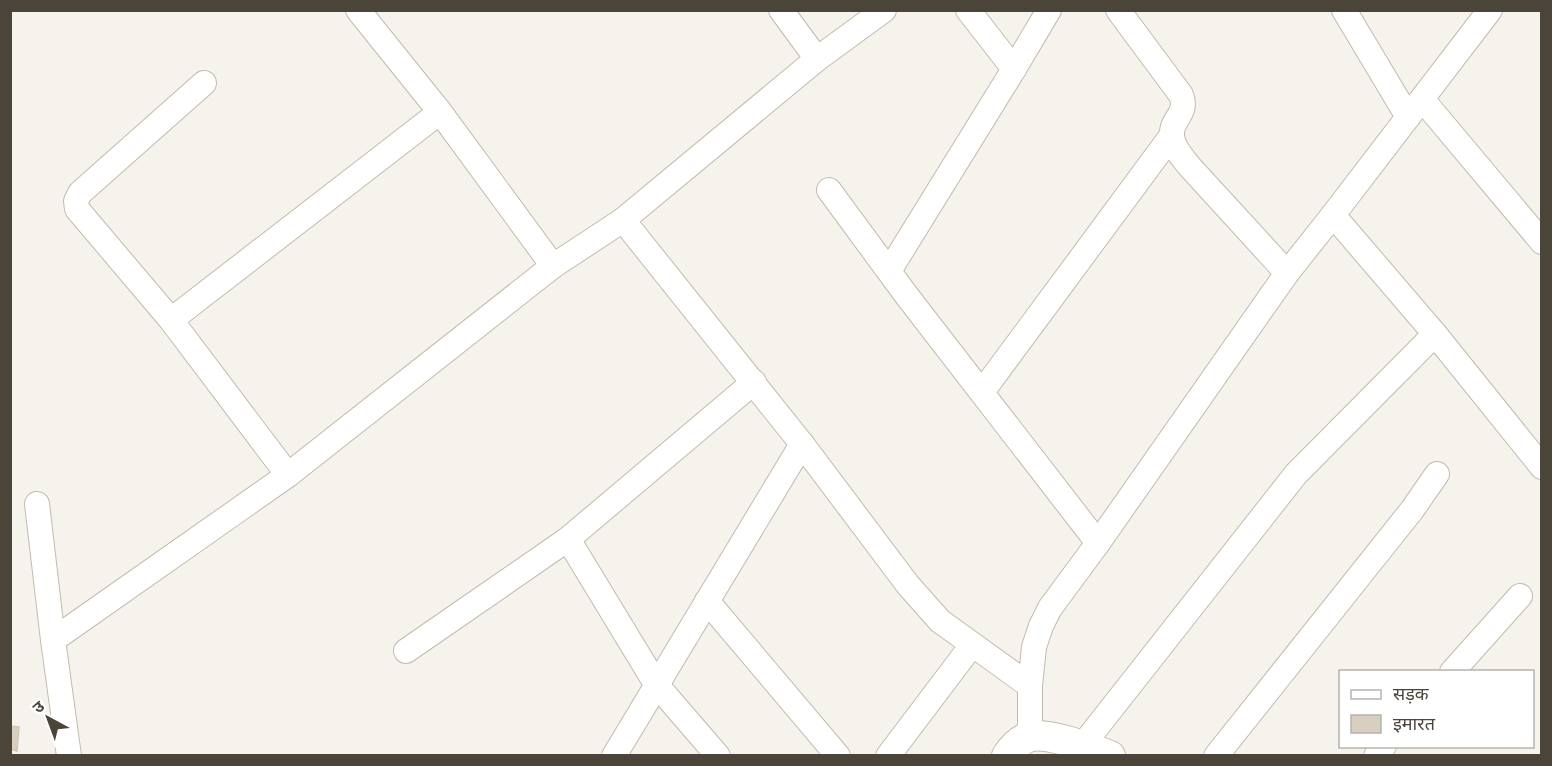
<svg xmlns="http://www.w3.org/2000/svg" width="1552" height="766" font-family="Jost,'Noto Sans Devanagari',sans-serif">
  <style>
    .building { fill: #d8cfc1; stroke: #d3c7b4; stroke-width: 1.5 }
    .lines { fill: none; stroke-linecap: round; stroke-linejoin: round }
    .minor-casing { stroke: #c2bbae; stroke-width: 26 }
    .tertiary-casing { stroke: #c2bbae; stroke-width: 32 }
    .minor { stroke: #fff; stroke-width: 24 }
    .tertiary { stroke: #fff; stroke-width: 30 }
  </style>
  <rect width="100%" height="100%" fill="#f6f3ec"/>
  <polygon class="building" points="10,726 19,727 17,751 10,749"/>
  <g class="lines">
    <g class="minor-casing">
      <g id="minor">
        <polyline points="358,10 440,112 553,266"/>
        <polyline points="781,10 817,59"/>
        <polyline points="968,10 1014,69"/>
        <path d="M1118,10L1181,95C1189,114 1170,119 1172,136C1173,148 1183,158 1190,167L1287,273"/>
        <polyline points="1344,10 1408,117"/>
        <polyline points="204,83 80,193 76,201 77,209 171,320 288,475"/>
        <polyline points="1422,99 1542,242"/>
        <polyline points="829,190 907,296 1098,543"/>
        <polyline points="1333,215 1435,334 1542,467"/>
        <polyline points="623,220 802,444 908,585 940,621 1030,686"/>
        <polyline points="889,271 1014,69 1049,10"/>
        <polyline points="171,320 440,112"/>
        <polyline points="982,392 1172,135"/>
        <polyline points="37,504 53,640 69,756"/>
        <polyline points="568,539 656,684 718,756"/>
        <polyline points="707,601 838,756"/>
        <polyline points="53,640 288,475 553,266 623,220 817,59 884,10"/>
        <polyline points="406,651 568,539 754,382"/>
        <polyline points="1452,672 1520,596"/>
        <polyline points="1030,737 1030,686 1034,647 1041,626 1050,608 1098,543 1287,273 1333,215 1490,10"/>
        <polyline points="1082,746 1296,474 1435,334"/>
        <polyline points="614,756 802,444"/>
        <polyline points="888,756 972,645"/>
        <polyline points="1216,756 1412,510 1437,474"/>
        <polyline points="1376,756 1384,746"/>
      </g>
    </g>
    <g class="tertiary-casing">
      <path id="tertiary" d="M1007,756C1012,748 1019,741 1028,737C1046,731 1092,749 1110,756"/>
    </g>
    <use href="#minor" class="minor"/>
    <use href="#tertiary" class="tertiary"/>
  </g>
  <rect width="1552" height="766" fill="none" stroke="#4b4439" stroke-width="24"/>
  <rect x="1339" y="670" width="195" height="78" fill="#ffffff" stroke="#b7b4b0" stroke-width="1.5"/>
  <rect x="1351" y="690" width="30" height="9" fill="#ffffff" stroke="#b7b4b0" stroke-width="1.5"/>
  <text x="1393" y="700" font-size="18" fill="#4b4439">सड़क</text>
  <rect x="1351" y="715" width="30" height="18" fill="#d8cfc1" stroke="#b7b4b0" stroke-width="1.5"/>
  <text x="1393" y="730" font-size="18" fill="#4b4439">इमारत</text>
  <g transform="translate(48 718) rotate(319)" stroke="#ffffff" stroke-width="4.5" paint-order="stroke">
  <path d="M0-4.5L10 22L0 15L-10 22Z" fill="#4b4439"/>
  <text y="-9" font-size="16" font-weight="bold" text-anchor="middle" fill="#4b4439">उ</text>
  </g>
</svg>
